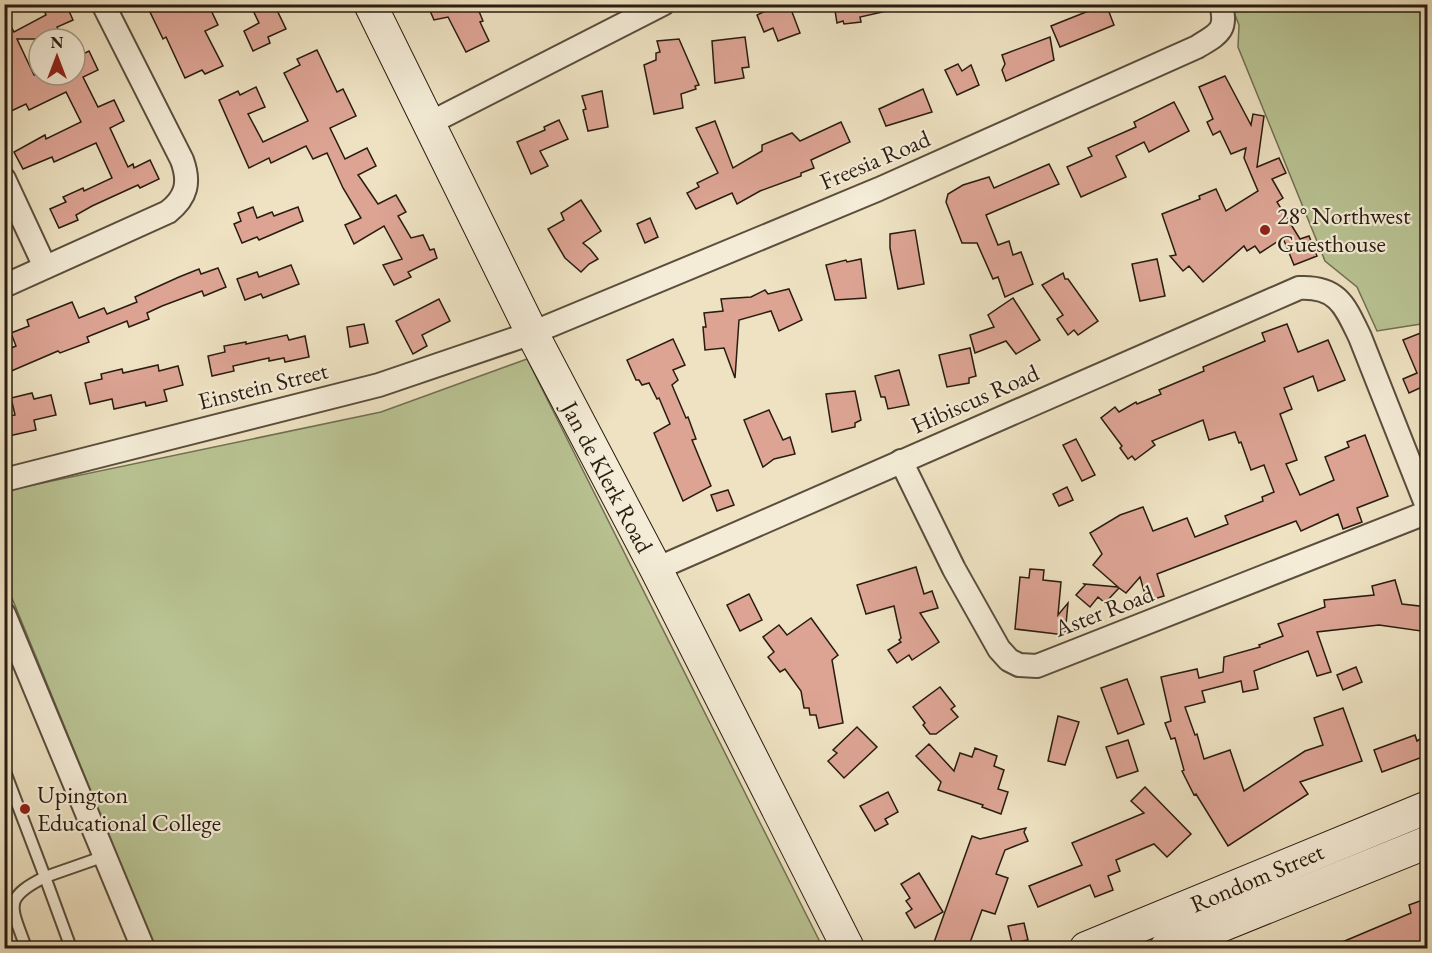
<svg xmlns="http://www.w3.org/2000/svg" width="1432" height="953" font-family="'EB Garamond',serif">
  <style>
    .green { fill: #b9c393; stroke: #717052; stroke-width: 1.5 }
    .building { fill: #dda494; stroke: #291c10; stroke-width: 1.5 }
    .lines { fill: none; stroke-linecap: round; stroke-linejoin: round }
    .lane-casing { stroke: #5a4e3c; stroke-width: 14 }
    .street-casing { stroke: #5a4e3c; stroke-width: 26 }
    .secondary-casing { stroke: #291c10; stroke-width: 34 }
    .lane { stroke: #f4ecd7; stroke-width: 10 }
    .street { stroke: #f4ecd7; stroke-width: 22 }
    .secondary { stroke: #f4ecd7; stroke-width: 32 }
    .poi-dot { fill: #8f2418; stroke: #f4ecd7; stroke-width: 2 }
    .labels { text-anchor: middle; stroke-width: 4.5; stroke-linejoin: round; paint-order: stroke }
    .street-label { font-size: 24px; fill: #291c10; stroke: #f4ecd7 }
    .poi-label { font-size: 24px; fill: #291c10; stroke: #f4ecd7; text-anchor: start }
  </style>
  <rect width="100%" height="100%" fill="#eee2c2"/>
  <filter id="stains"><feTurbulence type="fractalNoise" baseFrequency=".00333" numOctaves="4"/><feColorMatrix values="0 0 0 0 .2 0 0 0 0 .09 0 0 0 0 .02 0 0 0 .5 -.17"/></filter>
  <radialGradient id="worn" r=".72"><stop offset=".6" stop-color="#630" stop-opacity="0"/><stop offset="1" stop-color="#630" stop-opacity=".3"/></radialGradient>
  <g class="green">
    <polygon points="1231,5 1427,5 1427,323 1377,331 1357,287 1325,261 1238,47 1239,25"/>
    <polygon points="527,359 823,948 155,948 5,581 4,491 381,412"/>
  </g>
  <g class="building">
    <polygon points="55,4 66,4 73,20 57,27 63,39 17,39 34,75 75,75 75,58 89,51 98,70 83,77 98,107 114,100 124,121 110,128 128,167 133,164 134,168 150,160 159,179 140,188 138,185 92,206 76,215 78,220 59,228 50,209 66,202 63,197 83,188 84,191 112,178 96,143 54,162 52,157 23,169 14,152 45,135 46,139 81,122 66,92 29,110 26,104 9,112 4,103 4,13 14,32 46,15 44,10"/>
    <polygon points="165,4 208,4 218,25 205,31 223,66 205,74 202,70 185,78 166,37 163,39 150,12"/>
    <polygon points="250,4 274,4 286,29 268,37 270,43 253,51 244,31 259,23"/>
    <polygon points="427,4 476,4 483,21 480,22 489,41 466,52 448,17 434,20"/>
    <polygon points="780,4 789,4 800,33 778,41 773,28 764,32 757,15"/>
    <polygon points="834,4 886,4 887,11 860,17 861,22 844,24 843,21 837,23"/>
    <polygon points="1106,4 1114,25 1060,47 1051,26"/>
    <polygon points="745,37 749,67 742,68 744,78 715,83 712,41"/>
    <polygon points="1050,37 1054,60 1006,81 1002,70 1005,64 1002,55"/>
    <polygon points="679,39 699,85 695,86 696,89 681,94 683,108 654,114 644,65 656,60 656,53 660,52 657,41"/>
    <polygon points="317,50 337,92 343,89 356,116 330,128 345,159 367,148 376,166 358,175 361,179 378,204 396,195 406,212 398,216 411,238 423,235 430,250 434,249 437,258 408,272 411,277 394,285 383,265 402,259 384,226 354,244 345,225 361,218 343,188 327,153 313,159 306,146 271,163 269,158 249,168 219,100 238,91 240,95 256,87 265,107 248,114 263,142 308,121 284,73 300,65 297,59"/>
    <polygon points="958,64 962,71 971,65 979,85 957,95 945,70"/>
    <polygon points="1225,76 1251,125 1253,114 1264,116 1257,167 1279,158 1286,173 1272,179 1283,198 1277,202 1300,239 1309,236 1317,256 1294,265 1283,238 1260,253 1255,246 1247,251 1244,246 1203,282 1189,266 1183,271 1170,256 1176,255 1162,214 1200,199 1199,196 1216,189 1226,211 1258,191 1244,158 1246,148 1231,154 1220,131 1213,135 1207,122 1213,119 1199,87"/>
    <polygon points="923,89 932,112 886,126 879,109"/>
    <polygon points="602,91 608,127 588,131 583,110 586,109 582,96"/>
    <polygon points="1174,102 1189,131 1149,152 1144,142 1116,156 1126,177 1081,197 1067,167 1092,156 1088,148 1136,127 1134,122"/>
    <polygon points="559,120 568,139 540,151 548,166 531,174 517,142 545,130 544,127"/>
    <polygon points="715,121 733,168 762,151 762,145 792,133 800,141 841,122 850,142 811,160 814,168 801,173 801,176 760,191 737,204 732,193 696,209 687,193 699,187 697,183 718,173 696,128"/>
    <polygon points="1049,164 1059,184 986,215 998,245 1009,241 1013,255 1021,252 1033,284 1005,297 998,277 993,279 977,243 962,243 946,202 948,194 963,185 989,177 994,188"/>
    <polygon points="581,200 601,231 583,243 590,249 598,259 589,264 581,272 565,258 548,229 564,220 561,213"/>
    <polygon points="253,207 257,218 272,212 274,216 298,207 303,221 259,240 257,237 242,243 234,224 241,221 238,213"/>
    <polygon points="650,218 658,237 645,243 637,224"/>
    <polygon points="915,230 924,284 898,289 890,248 890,234"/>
    <polygon points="861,259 866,298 835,300 826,265 846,260 847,262"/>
    <polygon points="1157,259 1165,296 1140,301 1132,264"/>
    <polygon points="291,265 299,284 263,298 261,294 245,300 237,279 257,272 259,277"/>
    <polygon points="218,268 226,287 204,296 202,291 162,306 147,313 149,319 129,327 127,321 87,337 89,342 60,353 58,351 9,372 4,362 4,351 16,346 11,333 29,326 27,320 72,302 79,318 104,308 107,314 137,302 135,297 179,277 199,269 201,274"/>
    <polygon points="1063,273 1065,279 1068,279 1098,321 1078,335 1074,330 1068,335 1057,319 1063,315 1042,285"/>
    <polygon points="789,289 802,320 779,331 771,311 739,320 735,378 724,348 705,350 703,327 706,327 704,313 723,311 721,299 751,297 765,290 768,294"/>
    <polygon points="1013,298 1040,340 1016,354 1006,341 975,353 970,335 994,327 988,315"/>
    <polygon points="439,299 450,321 422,335 427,346 413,354 396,321"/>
    <polygon points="364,324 368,343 350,347 347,327"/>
    <polygon points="1287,324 1298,352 1328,340 1345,380 1318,391 1313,376 1284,388 1292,409 1280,414 1297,460 1286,464 1300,495 1334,480 1325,457 1349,447 1347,442 1365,435 1388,496 1357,508 1362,522 1343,529 1338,514 1301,531 1296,521 1157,574 1164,596 1147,601 1140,577 1126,593 1119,588 1105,603 1098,597 1090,607 1076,595 1085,585 1084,584 1118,587 1093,565 1102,554 1090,533 1120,515 1143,507 1153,531 1187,518 1195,537 1228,524 1225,516 1263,501 1262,497 1274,492 1264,465 1251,470 1241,442 1239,443 1235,432 1209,440 1203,420 1152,441 1155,445 1135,460 1132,456 1128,459 1120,448 1122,446 1101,418 1115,407 1119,412 1136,402 1137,404 1161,394 1159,390 1204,371 1203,367 1265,341 1262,333"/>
    <polygon points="1428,330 1428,399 1427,399 1422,387 1409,393 1403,379 1417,373 1403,340"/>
    <polygon points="287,335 289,340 305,336 309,357 285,362 284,358 269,361 269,358 233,366 234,371 212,376 208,356 225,352 224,346 246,342 246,344"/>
    <polygon points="673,339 685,365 673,370 678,380 672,385 686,418 688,417 696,439 692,440 711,486 683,501 654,433 670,424 659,398 657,399 649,383 642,385 639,380 636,380 627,360"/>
    <polygon points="970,348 976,376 969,378 969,383 947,387 939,355"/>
    <polygon points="158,365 159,371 178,366 183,385 164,390 167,401 146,406 145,402 114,409 112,399 90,404 85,383 102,379 101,374 122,369 123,373"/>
    <polygon points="899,370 909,405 888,409 885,397 881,397 875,376"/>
    <polygon points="855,391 861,420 855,423 855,427 832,432 826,394"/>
    <polygon points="32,393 34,399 51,395 56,415 34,420 36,430 4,437 4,417 15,415 11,398"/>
    <polygon points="769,410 783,440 790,437 795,454 774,459 763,467 744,420"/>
    <polygon points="1076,439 1095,475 1082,481 1063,445"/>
    <polygon points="1067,487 1073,500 1059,506 1053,494"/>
    <polygon points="728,490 734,505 717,511 711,495"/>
    <polygon points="916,567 924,594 932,591 938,608 920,613 939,642 912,660 909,655 897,663 888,650 901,642 899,640 901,638 894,606 866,614 857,585"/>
    <polygon points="1030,569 1044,570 1043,580 1061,582 1058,615 1068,603 1065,635 1015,629 1020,577 1029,578"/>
    <polygon points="1395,580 1402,604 1428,607 1428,632 1379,625 1317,632 1331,672 1317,676 1308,651 1254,671 1258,689 1243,692 1241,681 1202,691 1205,702 1185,707 1195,735 1197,734 1204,759 1230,750 1244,791 1305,751 1323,745 1314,718 1343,708 1362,761 1300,782 1308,794 1228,846 1196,794 1194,795 1182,771 1184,770 1175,738 1171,739 1165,723 1171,721 1161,677 1197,669 1199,678 1223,672 1224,657 1260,647 1259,645 1283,636 1278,624 1325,607 1324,600 1374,595 1372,586"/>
    <polygon points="749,594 762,620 740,631 727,605"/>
    <polygon points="811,618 838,655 832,660 843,723 819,728 816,715 810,715 809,708 804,708 801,691 785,669 780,672 768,657 774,652 763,637 779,625 787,635"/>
    <polygon points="1356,667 1362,682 1343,690 1337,675"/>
    <polygon points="1127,679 1144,724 1118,734 1101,688"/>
    <polygon points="940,687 955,706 951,709 958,717 936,734 930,734 923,725 925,723 913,707"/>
    <polygon points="1058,716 1079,722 1065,765 1048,761"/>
    <polygon points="857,727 877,747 844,778 828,761 837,753 833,750"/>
    <polygon points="1428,734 1428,755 1382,772 1374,750 1415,735 1417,741"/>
    <polygon points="1128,740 1138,771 1117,778 1106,747"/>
    <polygon points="929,744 954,771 960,753 972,757 975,748 997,756 994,766 1004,770 998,789 1008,792 1001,814 982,807 983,805 938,790 941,782 916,756"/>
    <polygon points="1145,787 1191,834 1167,857 1154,844 1116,860 1120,871 1108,876 1113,890 1095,897 1090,885 1038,907 1029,886 1082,865 1072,843 1144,813 1131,801"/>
    <polygon points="888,792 898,812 885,819 888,824 875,831 860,806"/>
    <polygon points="1026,828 1024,832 1028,841 1005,850 996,874 1008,878 995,914 982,910 968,948 932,948 972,836 980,839"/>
    <polygon points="919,873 943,912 915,928 906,913 912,909 906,901 910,898 901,884"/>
    <polygon points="1428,898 1428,946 1420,948 1328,948 1411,913 1409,905"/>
    <polygon points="1024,923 1028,940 1012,943 1008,926"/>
  </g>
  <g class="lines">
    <g class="lane-casing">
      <g id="lane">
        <polyline points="4,769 45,877 105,856"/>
        <path d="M26,948C12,907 1,899 45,877L71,948"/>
      </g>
    </g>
    <g class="street-casing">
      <g id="street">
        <polyline points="430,123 663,4"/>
        <polyline points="4,179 45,267"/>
        <path d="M4,286L168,212C187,197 190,182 182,160L103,4"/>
        <polyline points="901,461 954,569 999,649 1009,660 1019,665 1037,666 1428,512"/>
        <path d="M4,480L379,385L532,333L879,189L1197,47C1218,34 1228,31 1221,4"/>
        <path d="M656,569L1299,288C1338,286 1345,306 1360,337L1428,509"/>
        <polyline points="4,614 143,948"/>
      </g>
    </g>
    <g class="secondary-casing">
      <g id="secondary">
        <polyline points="370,4 532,333 656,569 848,948"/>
        <polyline points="1086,948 1428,807"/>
        <polyline points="1166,948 1428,842"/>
      </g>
    </g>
    <use href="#lane" class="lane"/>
    <use href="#street" class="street"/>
    <use href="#secondary" class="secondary"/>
  </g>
  <g class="poi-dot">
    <circle cx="1265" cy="230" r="6"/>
    <circle cx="25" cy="809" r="6"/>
  </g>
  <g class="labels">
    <g class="street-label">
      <text transform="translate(875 160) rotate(-23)" y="8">Freesia Road</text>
      <text transform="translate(263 386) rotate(-14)" y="8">Einstein Street</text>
      <text transform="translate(975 399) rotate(-24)" y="8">Hibiscus Road</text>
      <text transform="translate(607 477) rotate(62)" y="8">Jan de Klerk Road</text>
      <text transform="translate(1104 611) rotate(-21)" y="8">Aster Road</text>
      <text transform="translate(1257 878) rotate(-23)" y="8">Rondom Street</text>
    </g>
    <g class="poi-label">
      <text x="1277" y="224">28° Northwest<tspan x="1277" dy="28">Guesthouse</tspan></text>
      <text x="37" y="803">Upington<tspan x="37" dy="28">Educational College</tspan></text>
    </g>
  </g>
  <rect width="1432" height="953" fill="none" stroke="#eee2c2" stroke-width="24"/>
  <rect x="6" y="6" width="1420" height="941" fill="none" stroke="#291c10" stroke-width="3"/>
  <rect x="12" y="12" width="1408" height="929" fill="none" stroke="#291c10" stroke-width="1.5"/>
  <g transform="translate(57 57)"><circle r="28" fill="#f4ecd7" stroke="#a39987" stroke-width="1.5"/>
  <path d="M0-4.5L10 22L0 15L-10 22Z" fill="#8f2418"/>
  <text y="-9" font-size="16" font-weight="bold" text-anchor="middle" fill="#291c10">N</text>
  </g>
  <rect width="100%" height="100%" filter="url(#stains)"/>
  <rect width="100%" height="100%" fill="url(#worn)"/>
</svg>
